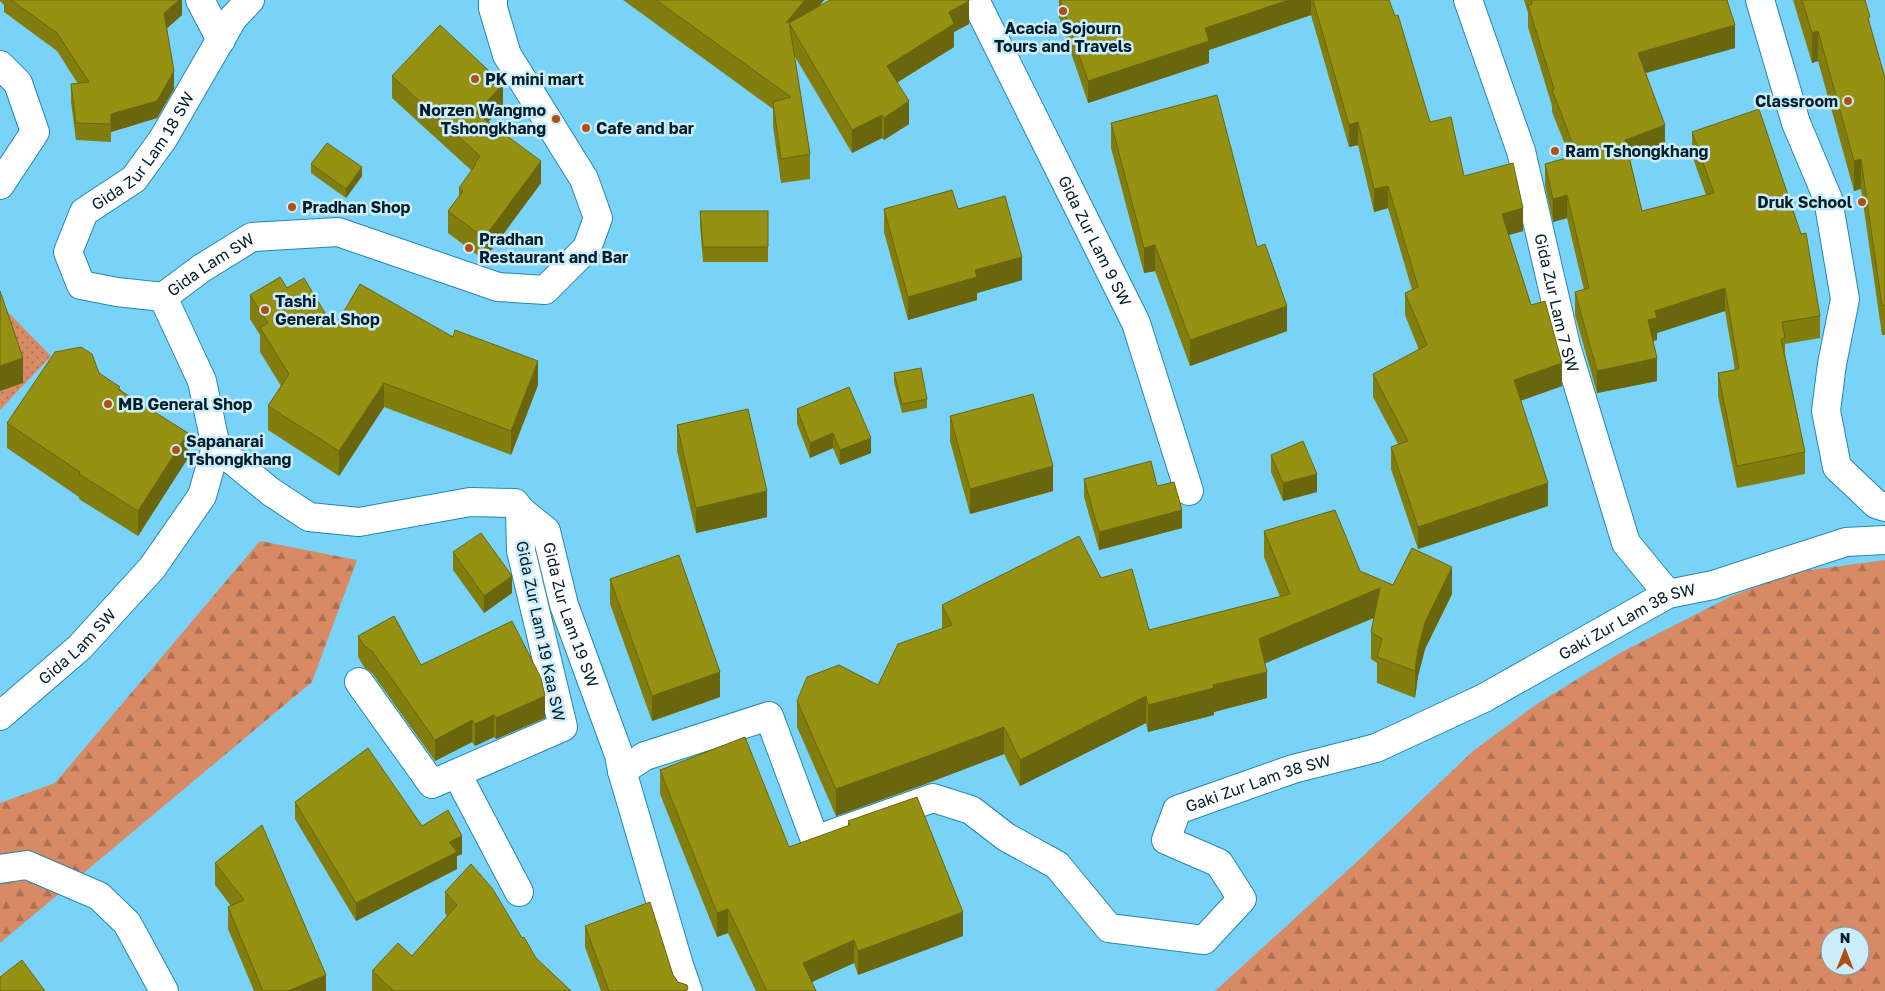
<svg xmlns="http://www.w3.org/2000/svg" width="1885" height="991" font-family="'Golos Text',sans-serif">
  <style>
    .grass { fill: url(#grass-dots) }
    .forest { fill: url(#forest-firs); fill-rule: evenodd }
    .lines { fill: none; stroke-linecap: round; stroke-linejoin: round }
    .minor-casing { stroke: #2587aa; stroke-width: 30 }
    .minor { stroke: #fff; stroke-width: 28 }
    .wall { fill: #817d0f }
    .shaded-wall { fill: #69660d }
    .building { fill: #969112; stroke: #69660d }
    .poi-dot { fill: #b04f0f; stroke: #cbecfb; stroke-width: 2 }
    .labels { text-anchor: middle; stroke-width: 5; stroke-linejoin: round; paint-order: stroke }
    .poi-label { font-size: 16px; font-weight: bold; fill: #021f2a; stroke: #cbecfb; text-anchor: start }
    .street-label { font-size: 16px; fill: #021f2a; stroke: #cbecfb }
  </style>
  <defs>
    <pattern id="grass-dots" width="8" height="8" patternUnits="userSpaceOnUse" patternTransform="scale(1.25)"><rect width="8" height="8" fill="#d78a63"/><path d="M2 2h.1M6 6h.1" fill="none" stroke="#ac7052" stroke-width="1.8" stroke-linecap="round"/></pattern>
    <pattern id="forest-firs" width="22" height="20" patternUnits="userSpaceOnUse" patternTransform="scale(1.25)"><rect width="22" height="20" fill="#d78a63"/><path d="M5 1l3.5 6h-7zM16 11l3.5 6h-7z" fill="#ac7052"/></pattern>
  </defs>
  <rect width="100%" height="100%" fill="#79d3f9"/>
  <polygon class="grass" points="0,304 51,356 0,410"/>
  <g class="forest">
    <polygon points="260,541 357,560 312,682 0,943 0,803 55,783"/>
    <path d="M1885,560V991H1215L1361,858L1473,751L1537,704L1620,653L1732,596L1796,572ZM1830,936H1860V966H1830Z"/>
  </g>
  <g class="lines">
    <g class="minor-casing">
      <g id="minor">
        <polyline points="200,0 221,40"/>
        <path id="s1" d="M975,0L1136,323L1189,491"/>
        <path id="s2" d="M1468,0L1521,151L1566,346L1626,543L1668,594"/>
        <polyline points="1760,0 1796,123 1828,199 1845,299 1832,364 1826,411 1837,467 1876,504 1885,507"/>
        <polyline points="0,65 18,83 35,132 0,185"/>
        <path id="s3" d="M163,297L117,292L81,285L68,252L84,212L134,179L163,139L233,18L250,0"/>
        <path id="s4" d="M216,447L271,492L309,517L359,522L470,502L515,503L520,510L546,531L564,605L619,755L622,771L679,965L688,991"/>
        <polyline points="359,682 432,784 563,727 521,551 520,510"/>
        <path id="s5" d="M0,716L80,647L152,568L202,496L216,447L202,381L163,297L202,268L252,237L338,232L498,287L545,290L587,248L598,218L584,179L507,55L493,8V0"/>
        <path id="s6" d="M622,771L645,756L769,716L815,840L933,798L971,810L1006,837L1057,865L1109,928L1204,940L1242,899L1219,863L1166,840L1177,810L1293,769L1376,748L1484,698L1668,594L1713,585L1846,542L1885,540"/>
        <polyline points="457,774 519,892"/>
        <polyline points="0,869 27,865 99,896 127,923 164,991"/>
      </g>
    </g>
    <use href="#minor" class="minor"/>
  </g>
  <g class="wall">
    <polygon points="0,0 182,0 182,15 167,28 174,89 157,118 111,132 111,142 76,140 71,102 71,84 78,84 57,51 4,12 4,5 0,1"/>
    <polygon points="623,0 824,0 820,5 969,24 954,32 954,47 897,82 909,124 884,140 882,138 852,153 794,55 810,154 810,179 781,183 773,126 773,109"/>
    <polygon points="1059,0 1389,0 1430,122 1464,176 1523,231 1509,235 1531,305 1562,386 1520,401 1548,506 1418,549 1391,469 1391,447 1398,444 1373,397 1373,374 1419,350 1405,315 1405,293 1412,290 1388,208 1374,212 1358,145 1349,147 1311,15 1209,50 1209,63 1088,103 1059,17"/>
    <polygon points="1524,0 1727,0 1735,48 1646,73 1665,147 1630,160 1642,211 1706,195 1692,155 1692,132 1820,316 1820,338 1785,344 1785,354 1805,452 1805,474 1737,488 1718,396 1718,373 1735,370 1725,311 1657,333 1657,340 1653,341 1657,381 1597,393 1575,315 1575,292 1584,290 1567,218 1553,222 1545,186 1545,164 1570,157 1552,112 1552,106 1528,27 1528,13"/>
    <polygon points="1793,0 1865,0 1870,26 1885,78 1885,335 1882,335 1861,189 1854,191 1818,61 1812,63"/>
    <polygon points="392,76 503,106 488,122 541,183 484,260 448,233 448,211 459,196 459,188 472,171 392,98"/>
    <polygon points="1111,123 1287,331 1190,366 1155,271 1144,273 1111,148"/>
    <polygon points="311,164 362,176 346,198 311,173"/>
    <polygon points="884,209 958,209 1022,280 977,293 977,300 908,320 884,232"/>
    <polygon points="700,211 768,211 768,262 703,262 700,226"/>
    <polygon points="287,288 334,328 453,337 538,385 511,455 384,407 339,476 268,430 268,406 281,386 260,352 260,335 250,319 250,295"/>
    <polygon points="99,373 120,389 188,458 138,536 79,499 79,497 7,448 7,423"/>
    <polygon points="894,373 927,399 927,408 902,413 894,382"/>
    <polygon points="797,409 871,453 840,465 833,448 810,458 797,424"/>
    <polygon points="950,416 1053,491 970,514 950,441"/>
    <polygon points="677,425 767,517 696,533 677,451"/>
    <polygon points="1271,455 1317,492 1283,501 1271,472"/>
    <polygon points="1084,479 1157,486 1182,528 1099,550 1084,497"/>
    <polygon points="1264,531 1393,585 1452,594 1425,649 1418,676 1415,698 1377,683 1377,663 1371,659 1371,632 1374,618 1265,663 1267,698 1214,712 1214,715 1148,732 1146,723 1020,786 1004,754 928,783 836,816 797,727 797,701 878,685 942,629 942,605 1101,578 1149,630 1280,597 1264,557"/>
    <polygon points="453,552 512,593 484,613 453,570"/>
    <polygon points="610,579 720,697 652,721 610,604"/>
    <polygon points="358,636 421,665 545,718 496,739 494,737 475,746 472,742 435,761 372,673 364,667 358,657"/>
    <polygon points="660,770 789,847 848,826 848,821 963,936 858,975 854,963 812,982 816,991 756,991 728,933 717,937 660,794"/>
    <polygon points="295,802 422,826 462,854 457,856 457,869 356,921 295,819"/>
    <polygon points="215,863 326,991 254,991 228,929 228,907 231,906 215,885"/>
    <polygon points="445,892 522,938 536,958 571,991 372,991 372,971 412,956 447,916 445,913"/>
    <polygon points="585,926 673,975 678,982 688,991 601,991 585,947"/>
  </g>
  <g class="shaded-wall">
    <polygon points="179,0 182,0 182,15 164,31 164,13"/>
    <polygon points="805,0 824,0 796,35 789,23 786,23"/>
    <polygon points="1289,0 1311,0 1311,15 1209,50 1209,63 1088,103 1088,81 1205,28"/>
    <polygon points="969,1 969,24 954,32 954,47 887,89 887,66 949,12"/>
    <polygon points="1735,25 1735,48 1638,75 1638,53"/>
    <polygon points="1818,31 1818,61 1812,63 1812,33"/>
    <polygon points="174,71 174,89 157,118 111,132 111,142 111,114"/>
    <polygon points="503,84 503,106 476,135 476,113"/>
    <polygon points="909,101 909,124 884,140 884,118"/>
    <polygon points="882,115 882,138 852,153 852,130"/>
    <polygon points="1358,122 1358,145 1349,147 1349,125"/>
    <polygon points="1665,125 1665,147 1625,162 1625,140"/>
    <polygon points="1861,159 1861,189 1854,191 1854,161"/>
    <polygon points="541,161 541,183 484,260 484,238"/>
    <polygon points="362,167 362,176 346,198 346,189"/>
    <polygon points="1388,186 1388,208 1374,212 1374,189"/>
    <polygon points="1567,195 1567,218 1553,222 1553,199"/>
    <polygon points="1523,208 1523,231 1502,237 1502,214"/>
    <polygon points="1155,245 1155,271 1144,273 1144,248"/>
    <polygon points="1022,257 1022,280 977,293 977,300 908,320 908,297 975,270"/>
    <polygon points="1725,288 1725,311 1657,333 1657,340 1648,342 1648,320 1655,311"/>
    <polygon points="1287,306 1287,331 1190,366 1190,340"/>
    <polygon points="23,358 23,383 0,391 0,366"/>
    <polygon points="1657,358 1657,381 1597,393 1597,371"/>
    <polygon points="538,361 538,385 511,455 511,431"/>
    <polygon points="1562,363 1562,386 1514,403 1514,380"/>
    <polygon points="384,383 384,407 339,476 339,451"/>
    <polygon points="188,433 188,458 138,536 138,511"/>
    <polygon points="833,433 833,448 810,458 810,443"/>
    <polygon points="871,438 871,453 840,465 840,450"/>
    <polygon points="1053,466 1053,491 970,514 970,489"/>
    <polygon points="1317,474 1317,492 1283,501 1283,483"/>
    <polygon points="1548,483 1548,506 1418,549 1418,527"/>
    <polygon points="767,491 767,517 696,533 696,508"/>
    <polygon points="1182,510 1182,528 1099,550 1099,532"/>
    <polygon points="1452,567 1452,594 1425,649 1418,676 1415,698 1415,671 1418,649 1425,622"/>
    <polygon points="512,576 512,593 484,613 484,596"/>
    <polygon points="1380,588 1380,615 1259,666 1259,639"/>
    <polygon points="720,672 720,697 652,721 652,696"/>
    <polygon points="1267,672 1267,698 1214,712 1214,715 1148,732 1148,705 1213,685"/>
    <polygon points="545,696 545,718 496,739 496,718"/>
    <polygon points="1146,696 1146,723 1020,786 1020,760"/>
    <polygon points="494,715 494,737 475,746 475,724"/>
    <polygon points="472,720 472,742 435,761 435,740"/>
    <polygon points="1004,727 1004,754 928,783 836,816 836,789"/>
    <polygon points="462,836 462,854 457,856 457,869 356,921 356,903 449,842"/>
    <polygon points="728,909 728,933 717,937 717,913"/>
    <polygon points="963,912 963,936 858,975 858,951"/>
    <polygon points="854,940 854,963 803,986 803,963"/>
    <polygon points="326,975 326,991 288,991"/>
  </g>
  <g class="building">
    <polygon points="11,0 179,0 164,13 174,71 157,101 111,114 111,124 76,123 71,84 89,82 57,33"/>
    <polygon points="656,0 805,0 786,23 789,21 810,154 781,159 773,102 791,97"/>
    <polygon points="830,0 969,0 969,1 949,12 954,24 887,66 909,101 884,118 882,115 852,130 789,23"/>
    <polygon points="1060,0 1289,0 1205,28 1209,41 1088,81"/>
    <polygon points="1313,0 1389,0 1395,16 1398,15 1430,122 1451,117 1464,176 1513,163 1523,208 1502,214 1531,305 1545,301 1562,363 1514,380 1548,483 1418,527 1391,447 1408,441 1373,374 1427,345 1405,293 1418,287 1388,186 1374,189 1358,122 1349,125"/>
    <polygon points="1531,0 1727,0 1735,25 1638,53 1665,125 1625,140 1642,211 1714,193 1692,132 1759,109 1801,234 1806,233 1820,316 1782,322 1785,338 1781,339 1805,452 1737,466 1718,373 1739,369 1725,288 1655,311 1657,318 1648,320 1657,358 1597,371 1575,292 1589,288 1567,195 1553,199 1545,164 1577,155 1552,90 1554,89 1528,5 1532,4"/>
    <polygon points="1802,0 1865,0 1870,17 1868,18 1885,78 1885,305 1882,306 1861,159 1854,161 1818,31 1812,33"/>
    <polygon points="440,25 503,84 476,113 541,161 484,238 448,211 463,191 459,188 476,164 475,163 480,156 392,76"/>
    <polygon points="1217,95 1257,247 1265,244 1287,306 1190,340 1155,245 1144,248 1111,123"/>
    <polygon points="327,143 362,167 346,189 311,164"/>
    <polygon points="952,190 958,209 1005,196 1022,257 975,270 977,277 908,297 884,209"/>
    <polygon points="700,211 768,211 768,247 703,247"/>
    <polygon points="280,277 287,288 304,278 334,328 360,284 453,337 455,330 538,361 511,431 384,383 339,451 268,406 289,374 260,328 268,323 250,295"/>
    <polygon points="0,291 23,358 0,366"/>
    <polygon points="81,347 92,354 99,373 120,387 118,389 188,433 138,511 79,474 80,472 7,423 55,352"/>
    <polygon points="921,368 927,399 902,404 894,373"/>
    <polygon points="849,387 871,438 840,450 833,433 810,443 797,409"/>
    <polygon points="1033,394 1053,466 970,489 950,416"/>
    <polygon points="748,409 767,491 696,508 677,425"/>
    <polygon points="1303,441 1317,474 1283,483 1271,455"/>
    <polygon points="1151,461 1157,486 1174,482 1182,510 1099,532 1084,479"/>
    <polygon points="1335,510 1360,571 1393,585 1412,548 1452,567 1425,622 1418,649 1415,671 1377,657 1382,639 1371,632 1380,588 1259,639 1267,672 1213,685 1214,688 1148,705 1146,696 1020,760 1004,727 928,756 836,789 797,701 807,677 839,665 878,685 898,644 952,625 942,605 1079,536 1101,578 1132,569 1149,630 1290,594 1264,531"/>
    <polygon points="481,533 512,576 484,596 453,552"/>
    <polygon points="679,555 720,672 652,696 610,579"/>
    <polygon points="394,616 421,665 512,621 541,678 545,696 496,718 494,715 475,724 472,720 435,740 372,651 364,646 358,636"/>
    <polygon points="745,737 789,847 850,825 848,821 917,797 963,912 858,951 854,940 803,963 816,991 767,991 728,909 717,913 660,770"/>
    <polygon points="368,748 422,826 448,810 462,836 449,842 457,852 356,903 295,802"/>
    <polygon points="262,825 326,975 288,991 263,991 228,907 244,900 215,863"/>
    <polygon points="471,864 492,888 522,938 524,937 536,958 571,991 394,991 372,971 398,943 412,956 457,905 445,892"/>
    <polygon points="650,902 673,975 678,982 687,985 688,989 684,991 609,991 585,926"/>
    <polygon points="22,960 45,991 0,991 0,977"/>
  </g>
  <g class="poi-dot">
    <circle cx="1063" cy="11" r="5"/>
    <circle cx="475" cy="79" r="5"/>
    <circle cx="1848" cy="101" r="5"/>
    <circle cx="556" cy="119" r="5"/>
    <circle cx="586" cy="128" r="5"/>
    <circle cx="1555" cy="151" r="5"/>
    <circle cx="1862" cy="202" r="5"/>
    <circle cx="292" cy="207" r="5"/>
    <circle cx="469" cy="248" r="5"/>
    <circle cx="265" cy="310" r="5"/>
    <circle cx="108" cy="404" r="5"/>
    <circle cx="176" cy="450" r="5"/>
  </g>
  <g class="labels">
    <g class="poi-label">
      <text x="1063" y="34" text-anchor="middle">Acacia Sojourn<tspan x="1063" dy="18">Tours and Travels</tspan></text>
      <text x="485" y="85">PK mini mart</text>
      <text x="1838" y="107" text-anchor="end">Classroom</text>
      <text x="546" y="116" text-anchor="end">Norzen Wangmo<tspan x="546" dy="18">Tshongkhang</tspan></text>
      <text x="596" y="134">Cafe and bar</text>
      <text x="1565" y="157">Ram Tshongkhang</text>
      <text x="1852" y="208" text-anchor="end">Druk School</text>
      <text x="302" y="213">Pradhan Shop</text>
      <text x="479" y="245">Pradhan<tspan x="479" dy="18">Restaurant and Bar</tspan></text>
      <text x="275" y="307">Tashi<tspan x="275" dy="18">General Shop</tspan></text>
      <text x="118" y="410">MB General Shop</text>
      <text x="186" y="447">Sapanarai<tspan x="186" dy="18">Tshongkhang</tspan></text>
    </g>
    <g class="street-label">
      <text dy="6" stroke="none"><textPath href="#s3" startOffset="248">Gida Zur Lam 18 SW</textPath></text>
      <text dy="6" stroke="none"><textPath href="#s1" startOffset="269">Gida Zur Lam 9 SW</textPath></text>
      <text dy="6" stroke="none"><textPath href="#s5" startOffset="569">Gida Lam SW</textPath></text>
      <text dy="6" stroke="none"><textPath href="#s2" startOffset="316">Gida Zur Lam 7 SW</textPath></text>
      <text dy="6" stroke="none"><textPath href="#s4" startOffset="454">Gida Zur Lam 19 SW</textPath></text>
      <text dy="6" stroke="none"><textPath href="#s6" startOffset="1414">Gaki Zur Lam 38 SW</textPath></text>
      <text transform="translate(541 631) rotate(78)" y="6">Gida Zur Lam 19 Kaa SW</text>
      <text dy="6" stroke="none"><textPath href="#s5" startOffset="104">Gida Lam SW</textPath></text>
      <text dy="6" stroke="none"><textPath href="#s6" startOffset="1009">Gaki Zur Lam 38 SW</textPath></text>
    </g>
  </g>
  <g transform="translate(1845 951)"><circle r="24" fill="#cbecfb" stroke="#7b9aa7"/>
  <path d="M0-4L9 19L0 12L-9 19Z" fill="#b04f0f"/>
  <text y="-8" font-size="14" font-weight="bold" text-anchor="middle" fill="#021f2a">N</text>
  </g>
</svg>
